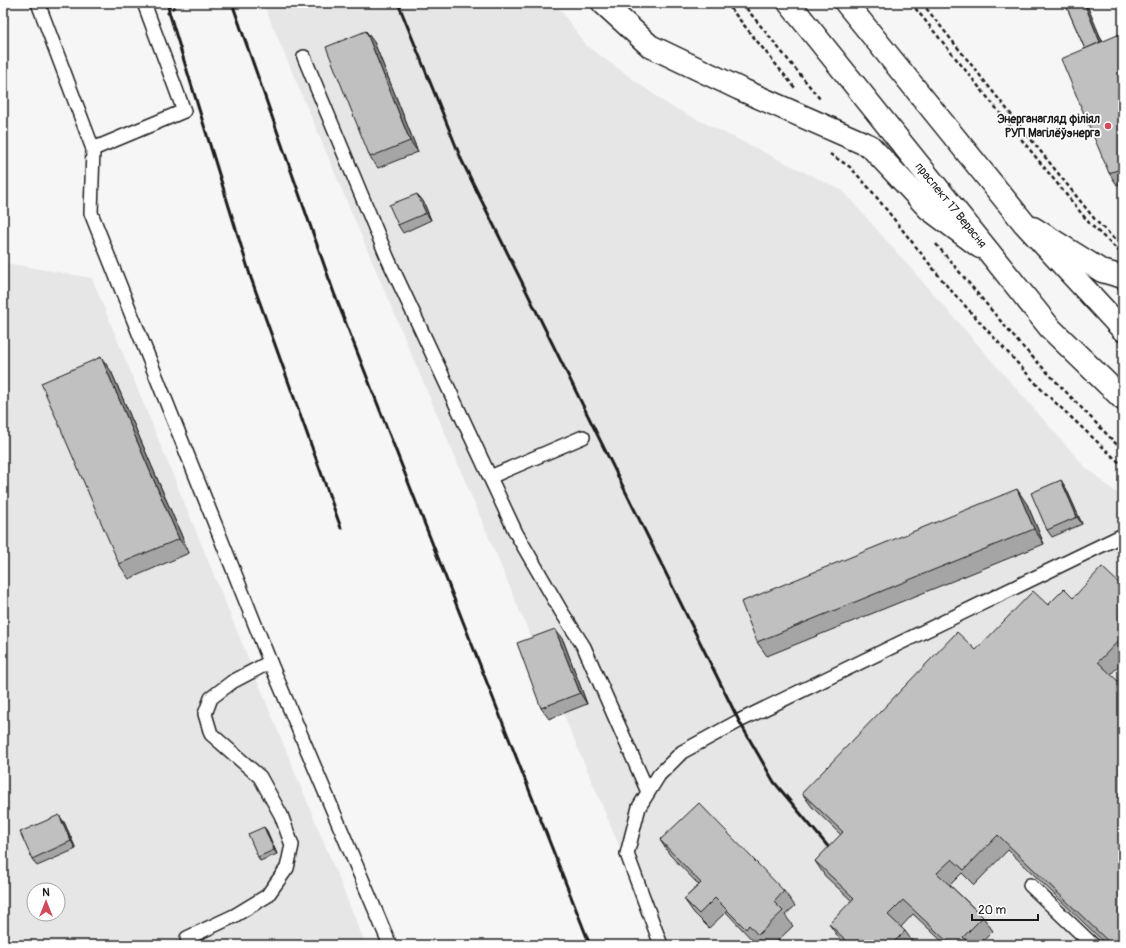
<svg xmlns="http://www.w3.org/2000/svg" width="1126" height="948" font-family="Pangolin,sans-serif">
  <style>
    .built { fill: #e6e6e6; fill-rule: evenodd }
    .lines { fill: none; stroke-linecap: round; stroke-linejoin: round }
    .service-casing { stroke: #1c1c1c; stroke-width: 16 }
    .secondary-casing { stroke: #1c1c1c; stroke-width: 25 }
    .primary-casing { stroke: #1c1c1c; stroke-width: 25 }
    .path { stroke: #1c1c1c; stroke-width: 2.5; stroke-dasharray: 4 3; stroke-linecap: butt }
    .service { stroke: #fff; stroke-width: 13 }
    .secondary { stroke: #fff; stroke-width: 22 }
    .primary { stroke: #fff; stroke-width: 22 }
    .rail { stroke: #1c1c1c; stroke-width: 3 }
    .wall { fill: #a5a5a5; stroke: #1c1c1c }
    .shaded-wall { fill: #868686; stroke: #1c1c1c }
    .building { fill: #c0c0c0; stroke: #1c1c1c }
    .poi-dot { fill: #d1495b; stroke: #fff; stroke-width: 1.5 }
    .labels { text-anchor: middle; stroke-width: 3.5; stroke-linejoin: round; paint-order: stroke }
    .poi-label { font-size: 12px; font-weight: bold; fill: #1c1c1c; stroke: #fff; text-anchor: end }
    .street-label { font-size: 12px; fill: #1c1c1c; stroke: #fff }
  </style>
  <rect width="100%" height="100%" fill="#f6f6f6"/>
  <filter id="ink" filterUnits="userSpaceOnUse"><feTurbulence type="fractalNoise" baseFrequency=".025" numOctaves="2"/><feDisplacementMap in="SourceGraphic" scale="8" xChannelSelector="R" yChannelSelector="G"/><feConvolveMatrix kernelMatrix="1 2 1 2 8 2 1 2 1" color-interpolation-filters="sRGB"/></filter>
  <g filter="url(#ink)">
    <g class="built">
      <polygon points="263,3 555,3 587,46 670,106 843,191 1085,467 1123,498 1123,945 661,945"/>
      <path d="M3,44L6,263L92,278L366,945H3ZM34,890H58V914H34Z"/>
    </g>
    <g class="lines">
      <g class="service-casing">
        <g id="service">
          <polyline points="38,3 93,149 91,213 270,662 390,945"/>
          <polyline points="304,57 388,259 516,533 561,611 584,647 648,792"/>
          <polyline points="93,149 184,111 144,3"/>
          <polyline points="490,477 583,437"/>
          <polyline points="1030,885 1093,945"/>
          <polyline points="187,938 234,916 267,896 287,868 292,845 281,815 260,777 211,734 205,714 211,698 232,682 270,662"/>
          <polyline points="661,945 627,854 639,807 659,775 682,752 739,721 1123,535"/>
        </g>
      </g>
      <g class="secondary-casing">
        <g id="secondary">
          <polyline points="603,3 650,46 740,89 870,146 929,209 980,247"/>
          <polyline points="1033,228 1102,271 1123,277"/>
        </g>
      </g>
      <g class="primary-casing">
        <g id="primary">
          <polyline points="789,3 1050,328 1123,399"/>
          <polyline points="846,3 1024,223 1123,330"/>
        </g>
      </g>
      <g class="path">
        <polyline points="726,3 795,88"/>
        <polyline points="742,3 820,99"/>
        <polyline points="911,3 1090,224 1121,253"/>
        <polyline points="922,3 1097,222 1123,247"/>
        <polyline points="167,14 178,3"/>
        <polyline points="830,154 850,167 870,189 947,286 1042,390 1123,466"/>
        <polyline points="936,244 1019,343 1123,451"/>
      </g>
      <use href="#service" class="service"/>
      <use href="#secondary" class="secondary"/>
      <use href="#primary" class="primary"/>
      <g class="rail">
        <polyline points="168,3 169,12 251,278 341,528"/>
        <polyline points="232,3 334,293 590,945"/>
        <polyline points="398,3 462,161 739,721 774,782 836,856"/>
      </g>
    </g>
    <g class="wall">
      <polygon points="1065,3 1086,3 1102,41 1123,39 1123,182 1117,185 1109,173 1085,49"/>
      <polygon points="374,42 418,152 378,168 370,157"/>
      <polygon points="417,194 423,201 431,220 403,233 398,225"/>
      <polygon points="111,371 189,553 129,579 119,564"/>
      <polygon points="1066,488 1082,524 1052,537 1047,530"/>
      <polygon points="1027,504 1044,544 767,656 757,642"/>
      <polygon points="1123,587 1123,661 1111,674 1123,945 1107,945 1008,850 974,885 962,873 950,885 983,917 993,931 979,945 946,945 913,914 901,927 905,931 915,945 846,945 839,938 829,924 852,901 825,876 815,861 841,835 812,807 802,793 976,650 1048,605 1073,598"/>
      <polygon points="563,640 587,704 549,719 541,708"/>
      <polygon points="64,822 76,849 37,866 32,859"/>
      <polygon points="264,827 267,831 277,854 260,861 258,857"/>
      <polygon points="660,840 784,891 795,906 785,915 793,926 773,945 764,945 760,940 756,944 726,912 709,928 694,913 684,899 699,885 670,855"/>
    </g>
    <g class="shaded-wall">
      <polygon points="1084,3 1086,3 1107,53 1102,46"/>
      <polygon points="366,31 374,42 418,152 410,141"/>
      <polygon points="417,194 423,201 431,220 426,213"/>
      <polygon points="101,357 111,371 189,553 179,539"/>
      <polygon points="1061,480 1066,488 1082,524 1077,517"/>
      <polygon points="1017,489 1027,504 1044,544 1034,529"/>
      <polygon points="555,629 563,640 587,704 580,693"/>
      <polygon points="59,815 64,822 76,849 71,841"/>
      <polygon points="264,827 267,831 277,854 274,850"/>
    </g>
    <g class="building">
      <polygon points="1065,3 1084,3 1100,42 1085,49"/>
      <polygon points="366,31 410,141 370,157 326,47"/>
      <polygon points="1120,34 1123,42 1123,168 1109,173 1061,59"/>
      <polygon points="417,194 426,213 398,225 389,205"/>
      <polygon points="101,357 179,539 119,564 41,383"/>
      <polygon points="1061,480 1077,517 1047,530 1031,493"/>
      <polygon points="1017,489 1034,529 757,642 741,602"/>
      <polygon points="1102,567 1123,587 1123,636 1098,662 1123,686 1123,945 1112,945 998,835 964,870 952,859 937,873 983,917 963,937 971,945 951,945 903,900 888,915 905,931 894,942 897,945 851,945 829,924 854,898 815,861 843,832 802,793 957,632 976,650 1033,591 1048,605 1064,589 1073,598"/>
      <polygon points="555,629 580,693 541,708 517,643"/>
      <polygon points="699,803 784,891 774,902 783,911 758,935 749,925 746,929 715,898 699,914 684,899 701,883 660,840"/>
      <polygon points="59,815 71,841 32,859 20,832"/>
      <polygon points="264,827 274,850 258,857 248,834"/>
    </g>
  </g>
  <circle class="poi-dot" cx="1108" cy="126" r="4"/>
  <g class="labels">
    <g class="poi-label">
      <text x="1100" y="123">Энерганагляд філіял<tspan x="1100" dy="14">РУП Магілёўэнерга</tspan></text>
    </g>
    <g class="street-label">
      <text transform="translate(951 205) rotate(51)" y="4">праспект 17 Верасня</text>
    </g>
  </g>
  <rect width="1126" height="948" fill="none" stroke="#fff" stroke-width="16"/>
  <rect x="8" y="8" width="1110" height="932" fill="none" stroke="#1c1c1c" stroke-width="1.5" filter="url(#ink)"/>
  <g transform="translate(46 902)"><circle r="19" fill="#ffffff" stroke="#a4a4a4"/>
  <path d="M0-3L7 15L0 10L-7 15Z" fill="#d1495b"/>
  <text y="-6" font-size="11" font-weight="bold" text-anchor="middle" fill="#1c1c1c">N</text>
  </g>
  <path d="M972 914v6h66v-6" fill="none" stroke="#1c1c1c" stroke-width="2"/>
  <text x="978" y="914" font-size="12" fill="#1c1c1c" stroke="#ffffff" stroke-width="3" paint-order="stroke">20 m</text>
</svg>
